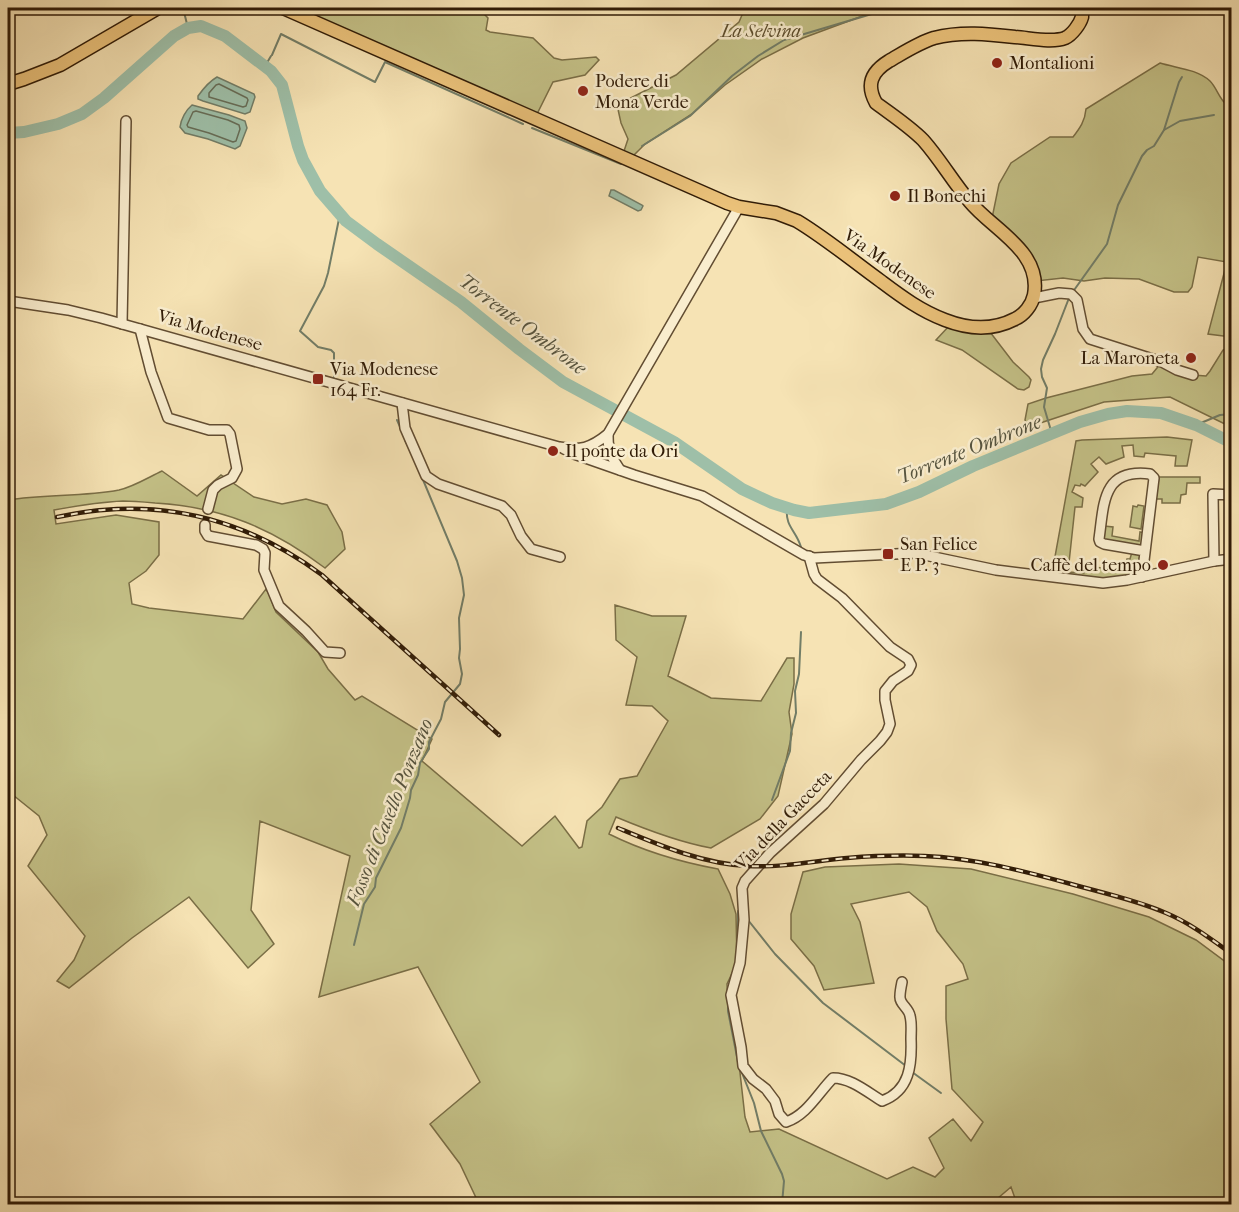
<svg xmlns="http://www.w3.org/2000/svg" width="1239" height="1212" font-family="'IM FELL French Canon',serif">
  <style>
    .green { fill: #c4c187; stroke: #7a6e46; stroke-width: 1.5 }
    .water { fill: #9ebfa8; stroke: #727d67; stroke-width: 1.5 }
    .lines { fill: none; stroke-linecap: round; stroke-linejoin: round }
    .shore { stroke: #676d57; stroke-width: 1.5 }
    .stream { stroke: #727d67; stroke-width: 2 }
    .river { stroke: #9ebfa8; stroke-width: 12 }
    .minor-casing { stroke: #624d32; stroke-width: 12 }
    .major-casing { stroke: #301b06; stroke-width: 15 }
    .minor { stroke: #f9edce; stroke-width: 9 }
    .major { stroke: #ebc27a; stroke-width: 12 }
    .rail-casing { stroke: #301b06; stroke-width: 4.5 }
    .rail { stroke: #f9edce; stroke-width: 2; stroke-dasharray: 7; stroke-linecap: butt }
    .poi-dot { fill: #8f2418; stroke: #f9edce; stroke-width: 2 }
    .labels { text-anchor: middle; stroke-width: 5; stroke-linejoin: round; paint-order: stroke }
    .park-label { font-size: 18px; font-style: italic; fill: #5c4d2d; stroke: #f9edce }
    .poi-label { font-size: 18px; fill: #301b06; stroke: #f9edce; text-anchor: start }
    .street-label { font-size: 18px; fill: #301b06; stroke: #f9edce }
    .water-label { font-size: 20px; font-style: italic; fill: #56543f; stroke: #f9edce }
  </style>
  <rect width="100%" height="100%" fill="#f6e3b4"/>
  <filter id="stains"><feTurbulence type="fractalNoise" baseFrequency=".00333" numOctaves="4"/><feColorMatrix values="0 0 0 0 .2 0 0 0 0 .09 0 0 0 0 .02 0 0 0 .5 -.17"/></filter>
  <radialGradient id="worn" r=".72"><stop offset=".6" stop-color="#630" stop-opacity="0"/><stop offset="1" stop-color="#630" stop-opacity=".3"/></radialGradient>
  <g class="green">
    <polygon points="295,8 444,8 484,14 488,18 486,30 490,32 533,38 554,58 562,60 596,57 599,60 585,75 553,82 537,114"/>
    <polygon points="747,8 884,8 803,38 762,59 725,85 692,114 645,144 629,160 622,157 628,139 621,123 617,105 676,75 739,22 742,15"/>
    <path d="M1160,63C1176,68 1197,69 1210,81C1217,88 1219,99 1227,105L1231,102V337L1208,334L1227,262L1198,257L1192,287L1188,292H1174L1139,279L1105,278L1084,281L1063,278L1036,281L1032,269L991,223L999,184L1011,163L1050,137H1073C1080,128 1085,121 1086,109Z"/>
    <polygon points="949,326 990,332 1013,362 1029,377 1031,380 1029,387 1024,390 1018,389 962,350 936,340"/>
    <polygon points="1231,346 1231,427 1170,397 1104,402 1028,427 1025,420 1028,404 1046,398 1132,376 1152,374 1162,362 1193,375 1206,376 1210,371 1223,350"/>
    <path d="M1167,437L1192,440L1187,466H1175L1176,456L1145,453L1144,457L1134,456L1133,445L1122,446L1124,457L1106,464L1099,457L1091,464L1098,472L1085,486L1081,484L1080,486L1075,485L1072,492L1083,498L1082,507H1075L1068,572L1084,573L1087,566L1125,571L1127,559H1130L1132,552L1137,554L1141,557C1140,562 1140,567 1137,571C1127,585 1068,575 1052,573L1076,441L1082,440Z"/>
    <path d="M162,471L197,496L221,475L254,497L282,504L306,499L327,505L342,532L345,549L325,568C272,528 222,507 155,503C144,502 133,501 123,501C100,502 76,506 54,510L56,524L116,515L159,522V555L146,571L129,583L132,604L149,608L243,619L266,589L269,594L276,612L318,652L328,669L355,700L362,696L432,739L422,761L522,846L555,816L579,848L582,847L587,821L602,807L620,779L637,776L668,721L652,706L626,705L637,657L616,640L615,605L652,616H686L668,676L711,698L761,701L787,658H794V684L789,712L792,734L778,796L760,819L711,848C678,842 647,830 616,817L609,834C643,851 680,862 718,869L730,894L736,914L737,963L727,984L728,1010L737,1046L745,1117L750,1132L779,1129L887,1179L913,1167L935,1177L944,1168L929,1138L953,1119L971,1141L983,1122L952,1089L946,1019V986L968,979L963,964L937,931L927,907L909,892L851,904L860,922L874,983L824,990L814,966L791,939V914L803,872L825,867L899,864L971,869L1073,894L1149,917L1196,940L1231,966L1232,1143L1230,1144L1232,1146L1231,1204H1017L1011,1187L991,1204H479L460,1164L430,1124L480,1082L418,967L319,997L350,856L260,821L251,910L274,944L248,968L189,897L132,938L69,988L57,981L74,960L85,936L28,866L47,835L39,816L8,791V624L12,622L8,616V500C44,494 82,497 119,490C133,487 149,477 162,471Z"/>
    <polygon points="1159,477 1200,477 1200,483 1187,483 1186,494 1181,495 1180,503 1162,503 1162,499 1156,499"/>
    <polygon points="1138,505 1144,506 1141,529 1130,527 1133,506 1137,507"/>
    <polygon points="1104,526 1113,527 1112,536 1139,541 1140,532 1145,533 1142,545 1141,546 1103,540"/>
  </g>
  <g class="water">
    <path d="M217,77L254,94L255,97L250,112L245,114L203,101L198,99V96C203,89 210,81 217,77Z"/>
    <path d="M192,105L229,115L245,121L247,128L240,146L235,149L208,139L185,133L180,127C181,119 186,110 192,105Z"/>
    <polygon points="611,190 614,190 642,205 643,206 641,210 638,211 609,196"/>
  </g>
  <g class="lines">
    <g class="shore">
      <polygon points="219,84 247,98 248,100 246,106 243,107 209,97 209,93 216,85"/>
      <polygon points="196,111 228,120 239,125 240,129 236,141 233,142 209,133 188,127 187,125 193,112"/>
    </g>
    <g class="stream">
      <polyline points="183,8 188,28"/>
      <path d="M1012,8C1024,12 1036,9 1048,8"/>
      <polyline points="272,55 281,34 375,82 385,62 523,124"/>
      <polyline points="265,66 271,56"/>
      <polyline points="532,128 621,164 624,163"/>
      <polyline points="1164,130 1179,82 1182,77"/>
      <polyline points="642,146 690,116 732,76 758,56 784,40 892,8"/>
      <polyline points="1072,293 1107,244 1118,205 1142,156 1147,150 1154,146 1164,130 1180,121 1214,115"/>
      <polyline points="334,380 334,353 331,350 318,347 300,331 324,286 328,273 340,214"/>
      <polyline points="397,420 401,429"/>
      <polyline points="1196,425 1220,415 1232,414"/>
      <polyline points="1052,434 1044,407 1047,388 1042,377 1041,369 1043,360 1055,334 1069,298"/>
      <polyline points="405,440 418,467"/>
      <path d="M787,508C785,527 796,530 801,547"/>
      <polyline points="772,800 790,751 791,733 796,713 795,691 799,674 801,632"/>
      <polyline points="738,911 738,941"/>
      <polyline points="748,920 775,954 823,1003 906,1066"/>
      <polyline points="354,945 364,904 375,887 376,878 401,828 410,798 411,790 418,775 420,763 429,749 429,742 441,719 445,702 460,684 462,674 459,658 460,649 459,618 464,595 462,578 457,561 421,475"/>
      <polyline points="728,1000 728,1011 738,1062"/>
      <polyline points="740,1068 754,1103 761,1131 782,1174 784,1181 782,1204"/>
      <polyline points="912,1072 941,1093"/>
    </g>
    <polyline class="river" points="8,133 24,132 58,124 82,114 104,98 174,36 188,28 201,26 225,36 271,71 282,85 298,146 303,160 320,191 346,221 377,244 461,302 519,349 563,382 674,442 742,489 772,503 794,510 809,513 886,504 919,492 973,466 1080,422 1108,414 1127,411 1161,413 1196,425 1232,443"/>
    <g class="minor-casing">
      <g id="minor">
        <polyline points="1034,298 1059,293 1071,294 1077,300 1083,329 1090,339 1162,362 1177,370 1193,375"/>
        <path d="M8,301L68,310L101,318L559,447C580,451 591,448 608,434L739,207"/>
        <polyline points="122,324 126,121"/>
        <polyline points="140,329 151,372 168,418 209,430 227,430 230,434 237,469 232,478 218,485 213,490 208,509"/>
        <polyline points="402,403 405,428 426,476 438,484 502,506 511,515 521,536 531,549 560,557"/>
        <path d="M608,434C607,447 612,459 620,470"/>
        <polyline points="564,449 574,454 634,475 702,496 804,555 814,558 915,553 996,570 1103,583 1127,580 1214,561 1232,559"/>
        <polyline points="205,525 205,531 208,536 256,545 263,549 265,553 264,570 279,606 306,631 325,652 340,653"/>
        <path d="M809,556L814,574L817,579L842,598L890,647L908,659L911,665L908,671L893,681L885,691V700L890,724L887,732L880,741L861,760L824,804L770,853L745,881L742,888L744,920L740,963L731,995L741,1047L743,1066L753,1079L766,1089L775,1101L779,1114L786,1122C807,1115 818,1093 833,1078C851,1078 867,1092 882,1101C910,1091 912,1064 911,1039C911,1031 912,1023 910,1016C909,1008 899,1004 900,996C900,992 901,987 902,982"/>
        <polyline points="1214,561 1213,494 1232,495"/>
        <path d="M1142,577L1154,478L1150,474C1102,468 1104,504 1099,539L1100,542L1104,544L1145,551"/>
      </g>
    </g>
    <g class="major-casing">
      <g id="major">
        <path d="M283,8L727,203L739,207L776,213L797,221C827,239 854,262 882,282C902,297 921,311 945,320C968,329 992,331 1015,319C1024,315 1032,305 1034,295C1042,251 993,230 970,202C953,182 940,159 923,140C909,126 892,115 876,103C866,85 871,72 889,61C903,53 918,43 934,38C961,31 988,34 1015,37C1030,38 1052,43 1065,38C1072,35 1080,24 1082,17C1082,15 1082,9 1082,8"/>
        <polyline points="8,84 24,79 60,65 158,8"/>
      </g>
    </g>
    <use href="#minor" class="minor"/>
    <use href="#major" class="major"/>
    <g class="rail-casing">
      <g id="rail">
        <path d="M57,517C73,514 88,511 103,510C184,503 257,527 322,575L499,735"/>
        <path d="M618,828C659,845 703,864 748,866C781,868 814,861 847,858C872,856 899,855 924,856C975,858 1023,871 1071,884C1103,893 1136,900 1166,913C1190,923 1211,939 1232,954"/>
      </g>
    </g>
    <use href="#rail" class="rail"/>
  </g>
  <g class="poi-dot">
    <circle cx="997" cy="63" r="6"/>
    <circle cx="583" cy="91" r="6"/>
    <circle cx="895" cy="196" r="6"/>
    <circle cx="1191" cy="358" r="6"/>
    <rect x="312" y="373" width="12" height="12" rx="3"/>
    <circle cx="553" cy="451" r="6"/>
    <rect x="882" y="548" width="12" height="12" rx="3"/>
    <circle cx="1163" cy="565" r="6"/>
  </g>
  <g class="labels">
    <g class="park-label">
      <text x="761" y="37">La Selvina</text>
    </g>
    <g class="poi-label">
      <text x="1009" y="69">Montalioni</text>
      <text x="595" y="87">Podere di<tspan x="595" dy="21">Mona Verde</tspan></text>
      <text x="907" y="202">Il Bonechi</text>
      <text x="1179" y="364" text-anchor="end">La Maroneta</text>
      <text x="330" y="375">Via Modenese<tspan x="330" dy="21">164 Fr.</tspan></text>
      <text x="565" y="457">Il ponte da Ori</text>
      <text x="900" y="550">San Felice<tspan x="900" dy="21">E P. 3</tspan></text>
      <text x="1151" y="571" text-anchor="end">Caffè del tempo</text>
    </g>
    <g class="street-label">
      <text transform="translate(890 264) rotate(35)" y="6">Via Modenese</text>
      <text transform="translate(210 330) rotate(16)" y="6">Via Modenese</text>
      <text transform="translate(783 820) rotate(-46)" y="6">Via della Gacceta</text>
    </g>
    <g class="water-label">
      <text transform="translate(523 324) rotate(37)" y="7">Torrente Ombrone</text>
      <text transform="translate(969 449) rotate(-22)" y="7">Torrente Ombrone</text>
      <text transform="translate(389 812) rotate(-68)" y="7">Fosso di Casello Ponzano</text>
    </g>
  </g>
  <rect width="1239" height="1212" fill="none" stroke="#f6e3b4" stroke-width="30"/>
  <rect x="9" y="9" width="1221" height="1194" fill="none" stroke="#301b06" stroke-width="3"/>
  <rect x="15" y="15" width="1209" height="1182" fill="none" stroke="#301b06" stroke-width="1.5"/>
  <rect width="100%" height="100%" filter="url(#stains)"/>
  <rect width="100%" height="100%" fill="url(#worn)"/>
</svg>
